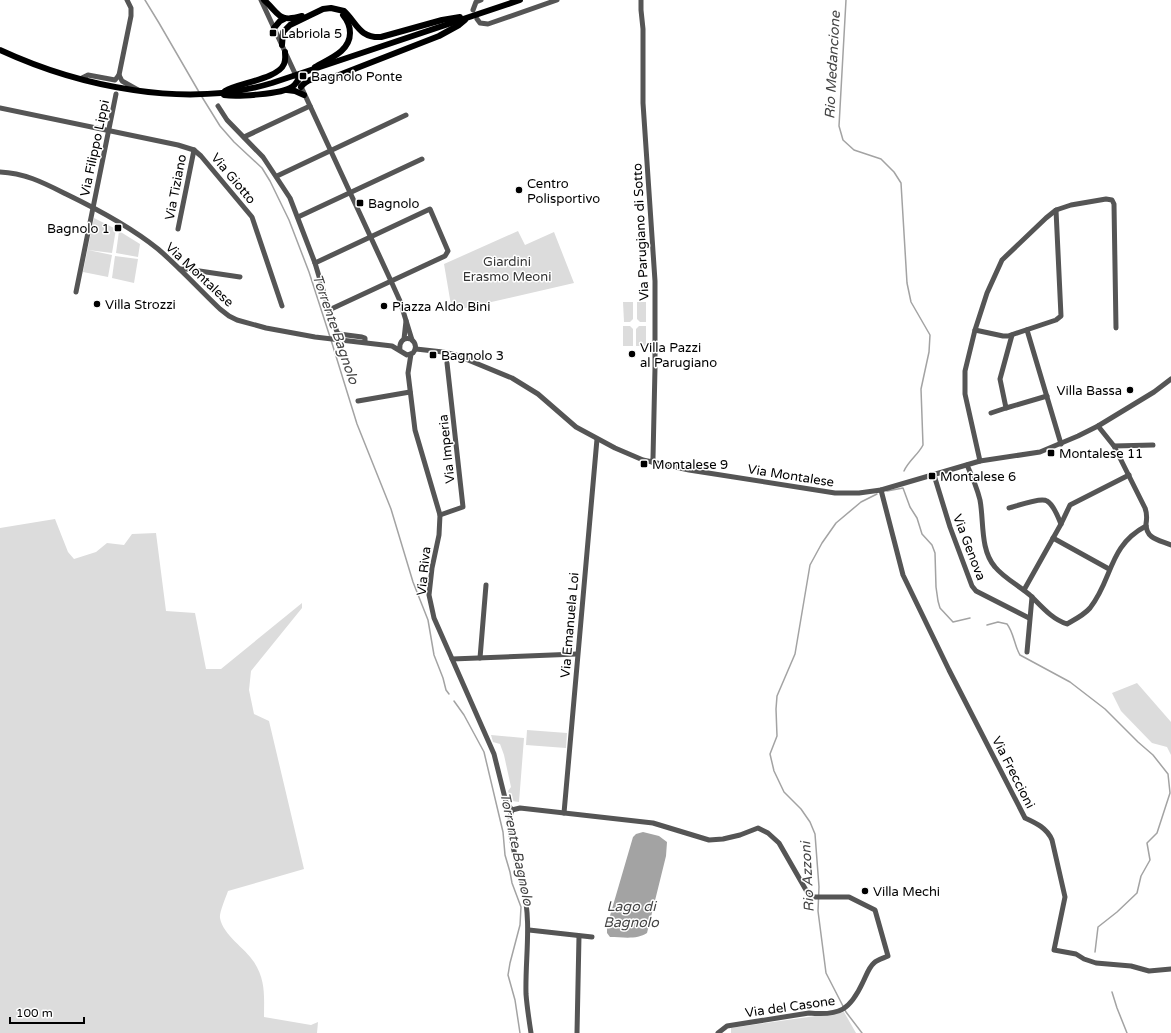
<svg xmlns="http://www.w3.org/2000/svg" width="1171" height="1033" font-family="'Varela Round',sans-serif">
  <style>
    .green { fill: #dcdcdc }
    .water { fill: #a3a3a3 }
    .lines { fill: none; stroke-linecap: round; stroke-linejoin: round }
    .stream { stroke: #a3a3a3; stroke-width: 1.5 }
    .minor { stroke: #555; stroke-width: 5 }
    .major { stroke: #000; stroke-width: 6 }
    .poi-dot { fill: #000; stroke: #fff; stroke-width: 1.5 }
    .labels { text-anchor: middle; stroke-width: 3; stroke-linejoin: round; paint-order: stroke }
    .poi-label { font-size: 13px; fill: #000; stroke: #fff; text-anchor: start }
    .street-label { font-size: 13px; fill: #000; stroke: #fff }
    .park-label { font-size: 13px; fill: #333; stroke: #fff }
    .water-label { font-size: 14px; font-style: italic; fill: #444; stroke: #fff }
  </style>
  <rect width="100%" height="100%" fill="#fff"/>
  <g class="green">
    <polygon points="94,218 116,229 112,253 88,250 112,255 108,277 83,272"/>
    <polygon points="119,231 140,244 138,257 116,253"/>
    <polygon points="518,231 525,245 554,232 574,283 452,311 444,264"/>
    <polygon points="115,256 138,259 134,283 112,278"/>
    <polygon points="623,302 633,302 633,319 630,322 624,322"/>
    <polygon points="637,302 646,302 646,322 640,322 637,319"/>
    <polygon points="623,326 630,326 633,329 633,346 623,346"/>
    <polygon points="639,326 646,326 646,346 636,346 636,329"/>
    <path d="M55,519L68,552L74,559L96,552L107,543L124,545L132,534L156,533L166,611L195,613L206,669H221L302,603V608L251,671L249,690L254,714L269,721L304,869L228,891C226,897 219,913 220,918C223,935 245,948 254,962C266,981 264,996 264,1017L311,1025L318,1022L317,1033H0V528Z"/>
    <polygon points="1137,683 1171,722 1171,755 1167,747 1152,743 1121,711 1112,693"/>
    <polygon points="527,730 567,733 566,748 526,745"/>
    <polygon points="491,735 524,738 519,802 512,801 508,791 511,787 504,755 500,744 493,742"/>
    <polygon points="844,1012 856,1033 731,1033 731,1028"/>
  </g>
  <path class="water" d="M643,832L659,836L667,842L666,856L647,933C637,940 622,937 610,937L607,933V926L633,837L636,834Z"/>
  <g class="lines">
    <g class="stream">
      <polyline points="145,0 159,23 199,92"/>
      <path d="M846,0L839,126L843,140L854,150L881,159L894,172L901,183L907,283L911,302L930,335L929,352L921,389L923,445C918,455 909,460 904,471"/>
      <polyline points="202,97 220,126 234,142 262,168 270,181 289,220 309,272 330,337"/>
      <polyline points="331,340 357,424 391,509 413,582 428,620 434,655 443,678 446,690 449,694"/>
      <polyline points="887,491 903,488 910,507 917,518 922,534 932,545 935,553 936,587 938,601 940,608 953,622 970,618"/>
      <path d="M987,625L998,622L1007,624C1014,633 1014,645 1020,655L1070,682L1105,709L1138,742L1153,755L1168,774L1170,793L1157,833L1147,843L1150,860L1141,876L1137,893L1117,912L1098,927L1095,952"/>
      <polyline points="454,701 464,715 484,752 503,832 505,855 510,872 512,883 521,907 520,925 510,963 508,975 515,1000 520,1033"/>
      <polyline points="1112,992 1117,1008 1127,1033"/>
      <polyline points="862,1033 846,1012 826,973 818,911 819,887 815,834 810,822 801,809 784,792 774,771 770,754 777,736 776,709 777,696 795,654 810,565 822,543 836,523 861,502 877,494"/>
    </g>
    <g class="minor">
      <polyline points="261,0 391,281 400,301 412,340"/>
      <polyline points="641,0 641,10 643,29 643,103 655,281 655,368 653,458 652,462"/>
      <polyline points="473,10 476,2 481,0"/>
      <polyline points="477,19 480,23 488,24 557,0"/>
      <polyline points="119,75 122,81 138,90"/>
      <polyline points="82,78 88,75 115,80 119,75 131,16 131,8 127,0"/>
      <polyline points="218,106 227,120 263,157 290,198 315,263 329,310 337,332 339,334 362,337 365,338 365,342"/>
      <polyline points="0,108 178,145 194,150 201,156 252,217 282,306"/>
      <polyline points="244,137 310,106"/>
      <path d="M0,172C25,173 44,183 66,194C97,209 132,228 158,249C180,268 199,289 220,309L229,316L237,320L266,328L315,337L392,346L407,355L413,353C417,348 416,343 411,339C403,337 399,342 400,350"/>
      <polyline points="277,176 406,115"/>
      <polyline points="298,217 422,159"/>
      <polyline points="178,229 194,150"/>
      <polyline points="315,263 430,209 448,251 445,256 329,310"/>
      <polyline points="180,269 186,269 240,277"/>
      <polyline points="76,292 116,94"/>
      <polyline points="975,330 1003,336 1008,336 1056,320 1061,316 1056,210"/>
      <polyline points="1027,330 1061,444"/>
      <polyline points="1012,335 1000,379 1006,408 1047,396"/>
      <polyline points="404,339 406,321"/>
      <polyline points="416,349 443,352 456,355 512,378 538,394 576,427 615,448 643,460 689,470 835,493 859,493 881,490 980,461 1040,452 1078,436 1098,426 1154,392 1171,379"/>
      <polyline points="411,354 408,373 415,430 440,515 439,535 432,568 429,595 434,618 494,754 506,802 512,810"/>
      <polyline points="358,401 410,392"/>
      <polyline points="991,413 1006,408"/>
      <path d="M1098,426L1114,446L1145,508C1147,513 1147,518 1146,524C1146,539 1159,540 1171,545"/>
      <polyline points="1114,446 1153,445"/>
      <polyline points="980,461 965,394 965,371 975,330 987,293 1002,260 1046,218 1056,210 1071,205 1106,199 1112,200 1114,204 1116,328"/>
      <path d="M967,465C972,476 977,488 980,500C984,521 980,550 995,567C1005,579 1020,586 1031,596C1042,607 1052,619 1067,624C1074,620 1084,615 1090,608C1113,579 1108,546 1146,526"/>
      <polyline points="934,475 950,527 972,586 976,591 1029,618"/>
      <path d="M881,490L903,575L949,670L1025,818C1036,823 1047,828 1052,840L1065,897L1054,950L1076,954L1084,959L1096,963L1131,966L1149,971L1171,969"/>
      <path d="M1009,508C1017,506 1041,497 1047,501C1054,505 1058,517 1061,524"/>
      <polyline points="440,515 463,507 447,363"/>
      <polyline points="1053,538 1109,569"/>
      <polyline points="1024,590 1061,524 1070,505 1129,475"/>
      <polyline points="1027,652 1032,597"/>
      <polyline points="480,658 486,585"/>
      <polyline points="452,659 577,654"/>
      <path d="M512,810L520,808L653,823L709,840L723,839L740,835L758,828L768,833L779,843L810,897H849L875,910L888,956C884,958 877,960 874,963C869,967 866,976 863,982C850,1010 840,1016 809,1013L727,1026L718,1033"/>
      <path d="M512,810C505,826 519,870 523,887C532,923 525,958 526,994C527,1007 529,1020 531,1033"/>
      <polyline points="564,813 597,439"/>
      <polyline points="529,930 592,937"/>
      <polyline points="577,1033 579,936"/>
    </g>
    <g class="major">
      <path d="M264,0C280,14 278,23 302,16"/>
      <polyline points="274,28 280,21 284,19"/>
      <path d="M282,45L283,32L290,25L323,9L331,8L344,11C357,23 359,38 381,37L442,20L460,17"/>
      <path d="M0,50C80,87 186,109 272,83L520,0"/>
      <path d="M315,67C328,59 350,52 350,33C350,26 348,21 343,15"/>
      <path d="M301,87C311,74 325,80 339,75L439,36L459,25L465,20"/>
      <polyline points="287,90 295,91 304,95"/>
      <path d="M225,91C238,83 278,79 284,64C286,60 285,56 285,52"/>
      <path d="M224,95C237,97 282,94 292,87C295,85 296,83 298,80"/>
    </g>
  </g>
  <g class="poi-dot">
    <rect x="269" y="29" width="8" height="8" rx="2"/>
    <rect x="299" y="72" width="8" height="8" rx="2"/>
    <circle cx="519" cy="190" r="4"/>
    <rect x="356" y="199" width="8" height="8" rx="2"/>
    <rect x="114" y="224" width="8" height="8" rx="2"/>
    <circle cx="97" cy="304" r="4"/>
    <circle cx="384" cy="306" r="4"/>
    <circle cx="632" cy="354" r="4"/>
    <rect x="429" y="351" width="8" height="8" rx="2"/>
    <circle cx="1130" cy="390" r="4"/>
    <rect x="1047" y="449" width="8" height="8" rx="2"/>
    <rect x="640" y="460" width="8" height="8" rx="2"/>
    <rect x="928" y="472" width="8" height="8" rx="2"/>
    <circle cx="865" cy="891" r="4"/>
  </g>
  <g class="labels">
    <g class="poi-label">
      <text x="281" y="38">Labriola 5</text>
      <text x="311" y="81">Bagnolo Ponte</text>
      <text x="527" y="188">Centro<tspan x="527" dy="15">Polisportivo</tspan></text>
      <text x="368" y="208">Bagnolo</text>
      <text x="110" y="233" text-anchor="end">Bagnolo 1</text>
      <text x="105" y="309">Villa Strozzi</text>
      <text x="392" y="311">Piazza Aldo Bini</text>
      <text x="640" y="352">Villa Pazzi<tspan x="640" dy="15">al Parugiano</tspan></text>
      <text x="441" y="360">Bagnolo 3</text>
      <text x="1122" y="395" text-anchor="end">Villa Bassa</text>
      <text x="1059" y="458">Montalese 11</text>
      <text x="652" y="469">Montalese 9</text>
      <text x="940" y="481">Montalese 6</text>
      <text x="873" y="896">Villa Mechi</text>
    </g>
    <g class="street-label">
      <text transform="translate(94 148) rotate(-78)" y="5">Via Filippo Lippi</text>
      <text transform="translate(234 178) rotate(50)" y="5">Via Giotto</text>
      <text transform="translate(175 187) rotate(-79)" y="5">Via Tiziano</text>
      <text transform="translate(640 232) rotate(-93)" y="5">Via Parugiano di Sotto</text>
      <text transform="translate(200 274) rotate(43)" y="5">Via Montalese</text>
      <text transform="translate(446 449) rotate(-96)" y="5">Via Imperia</text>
      <text transform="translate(791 475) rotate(9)" y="5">Via Montalese</text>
      <text transform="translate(970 547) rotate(69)" y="5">Via Genova</text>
      <text transform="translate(423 571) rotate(-84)" y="5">Via Riva</text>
      <text transform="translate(569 625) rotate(-85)" y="5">Via Emanuela Loi</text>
      <text transform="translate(1014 772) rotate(63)" y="5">Via Freccioni</text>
      <text transform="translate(790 1006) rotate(-8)" y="5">Via del Casone</text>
    </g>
    <g class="park-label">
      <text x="507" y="266">Giardini<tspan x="507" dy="15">Erasmo Meoni</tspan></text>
    </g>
    <g class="water-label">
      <text transform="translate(832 65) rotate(-87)" y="5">Rio Medancione</text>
      <text transform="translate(336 329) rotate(71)" y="5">Torrente Bagnolo</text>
      <text transform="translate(517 849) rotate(78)" y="5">Torrente Bagnolo</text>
      <text transform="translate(807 877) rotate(-93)" y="5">Rio Azzoni</text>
      <text x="631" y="911">Lago di<tspan x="631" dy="16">Bagnolo</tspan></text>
    </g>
  </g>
  <path d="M10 1017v6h74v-6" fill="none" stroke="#000000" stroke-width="2"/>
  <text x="16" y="1017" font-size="12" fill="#000000" stroke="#ffffff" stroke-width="3" paint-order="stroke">100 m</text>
</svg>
